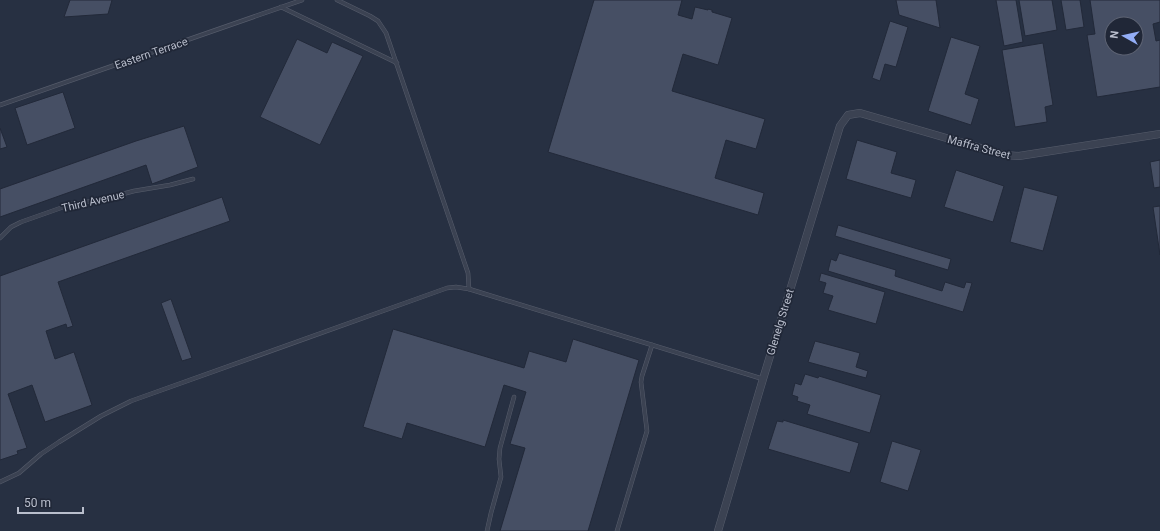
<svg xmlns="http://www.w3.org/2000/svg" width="1160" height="531" font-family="Roboto,sans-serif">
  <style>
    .building { fill: #464f64; stroke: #222939; fill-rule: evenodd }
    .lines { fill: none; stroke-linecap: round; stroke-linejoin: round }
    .lane-casing { stroke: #575d6c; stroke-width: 4.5 }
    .street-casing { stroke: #575d6c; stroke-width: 8 }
    .lane { stroke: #3b4252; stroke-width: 3.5 }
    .street { stroke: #3b4252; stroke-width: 7 }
    .labels { text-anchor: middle; stroke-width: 3.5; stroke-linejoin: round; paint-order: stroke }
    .street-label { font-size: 11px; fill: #b9becc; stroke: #202737 }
  </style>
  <rect width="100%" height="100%" fill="#273042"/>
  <g class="building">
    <polygon points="70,0 112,0 108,14 64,17"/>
    <polygon points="594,0 682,0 678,15 692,19 695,7 708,10 708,9 712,10 712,12 732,18 718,65 683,54 672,91 765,119 756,149 726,140 715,178 764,193 758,215 548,152"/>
    <polygon points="896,0 936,0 940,28 899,15"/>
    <polygon points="996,0 1016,0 1023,42 1004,46"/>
    <polygon points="1019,0 1052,0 1057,30 1025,36"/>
    <polygon points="1061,0 1080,0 1084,27 1066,30"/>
    <path d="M1090,0H1160V22L1153,24L1156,41L1160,40V87L1097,97L1087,35L1095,34ZM1112,24H1136V48H1112Z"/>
    <polygon points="890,21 908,27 896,67 885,64 880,81 872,78"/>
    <polygon points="951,37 980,46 965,94 979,99 971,125 928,111"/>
    <polygon points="297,39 327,53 332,42 363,56 320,145 260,117"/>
    <polygon points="1043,43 1053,105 1045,107 1047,122 1015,127 1002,50"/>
    <polygon points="63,92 75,128 27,145 15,108"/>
    <polygon points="184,126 198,167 152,184 146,165 0,217 0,189 136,141"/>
    <polygon points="0,128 7,147 0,149"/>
    <polygon points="857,140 897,152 891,173 916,180 911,198 846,179"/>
    <polygon points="1160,160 1160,187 1154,188 1150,162"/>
    <polygon points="956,170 1004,186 993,222 944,207"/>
    <polygon points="1024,187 1058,196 1043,251 1010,242"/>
    <polygon points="222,197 230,221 58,282 73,326 67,328 66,324 46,331 55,359 74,352 92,405 45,422 32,385 8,394 27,448 17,451 18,454 0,460 0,276"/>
    <polygon points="1160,206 1160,255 1153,207"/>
    <polygon points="838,225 951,259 948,270 835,236"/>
    <polygon points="839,253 896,270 895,276 942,291 945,282 964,288 966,282 972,283 963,312 828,271 831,259 836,261"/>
    <polygon points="821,273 885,292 876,324 828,310 833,296 823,293 826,283 819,281"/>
    <polygon points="171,299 192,358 182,361 161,303"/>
    <polygon points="393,329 524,368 529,351 566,362 573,339 639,360 588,531 500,531 525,448 510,444 526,392 504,385 485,447 407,423 402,439 363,427"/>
    <polygon points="815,341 860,353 856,367 868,371 866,378 808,362"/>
    <polygon points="805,374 818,378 819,376 881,395 870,433 807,414 810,405 797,401 798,397 792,395 795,383 801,385"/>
    <polygon points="783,420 859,443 850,473 768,449 777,421 783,422"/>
    <polygon points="892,441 921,450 908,491 880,482"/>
  </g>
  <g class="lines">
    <g class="lane-casing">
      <g id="lane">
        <polyline points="281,7 397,63"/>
        <polyline points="0,105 302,0"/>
        <polyline points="0,238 11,227 21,222 72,204 100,200 134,191 170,185 193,179"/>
        <polyline points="469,289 763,379"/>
        <polyline points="0,482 19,473 41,454 59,442 101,416 131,401 447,288 456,287 469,289 468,273 386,33 378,21 370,16 337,0"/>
        <polyline points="487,531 491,513 501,477 499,459 500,448 514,397"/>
        <polyline points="617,531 647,431 641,382 642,376 652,345"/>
      </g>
    </g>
    <g class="street-casing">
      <polyline id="street" points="718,531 763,379 840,126 848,115 860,113 1005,155 1019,156 1160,134"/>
    </g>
    <use href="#lane" class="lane"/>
    <use href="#street" class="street"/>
  </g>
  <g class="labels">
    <g class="street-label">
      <text transform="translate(151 53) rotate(-19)" y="4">Eastern Terrace</text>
      <text transform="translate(979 147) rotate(15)" y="4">Maffra Street</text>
      <text transform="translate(93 201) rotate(-13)" y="4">Third Avenue</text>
      <text transform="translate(780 322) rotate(-73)" y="4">Glenelg Street</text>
    </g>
  </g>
  <g transform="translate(1124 36) rotate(278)"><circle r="19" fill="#202737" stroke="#5d6373"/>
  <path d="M0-3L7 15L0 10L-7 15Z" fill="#93aef7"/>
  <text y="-6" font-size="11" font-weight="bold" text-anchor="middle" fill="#b9becc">N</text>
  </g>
  <path d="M18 507v6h65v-6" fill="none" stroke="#b9becc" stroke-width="2"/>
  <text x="24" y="507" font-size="12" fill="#b9becc" stroke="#202737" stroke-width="3" paint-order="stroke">50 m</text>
</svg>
